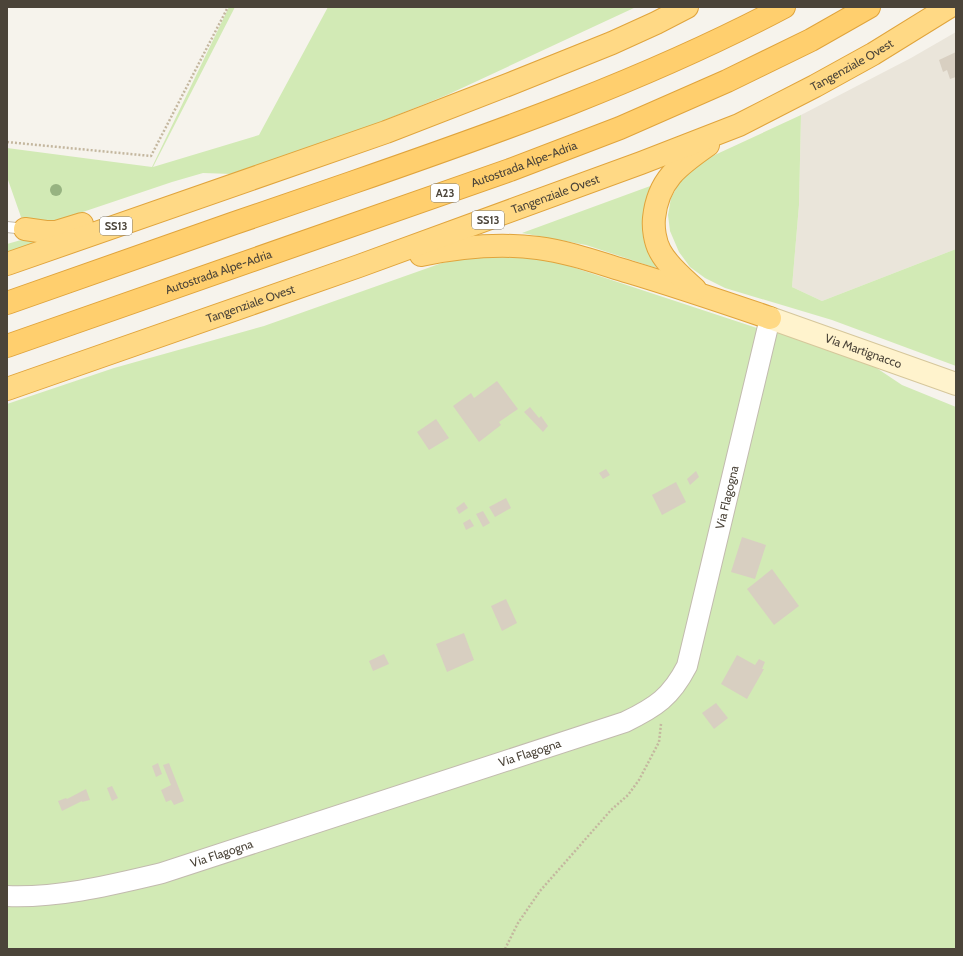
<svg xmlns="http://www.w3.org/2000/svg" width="963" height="956" font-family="Cabin,sans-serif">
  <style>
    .residential { fill: #eae5da }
    .green { fill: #d2eab5 }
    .building { fill: #d8cfc1 }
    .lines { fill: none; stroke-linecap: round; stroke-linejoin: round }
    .service-casing { stroke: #c2bbae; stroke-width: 12 }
    .minor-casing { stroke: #c2bbae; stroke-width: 22 }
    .secondary-casing { stroke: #d6c79b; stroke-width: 24 }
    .trunk-casing { stroke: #e0a43c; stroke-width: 24 }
    .motorway-casing { stroke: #e0a43c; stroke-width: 24 }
    .path { stroke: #c4b79f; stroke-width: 2.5; stroke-dasharray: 2 2; stroke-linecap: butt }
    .service { stroke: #fff; stroke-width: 10 }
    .minor { stroke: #fff; stroke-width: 20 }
    .secondary { stroke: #fff3cd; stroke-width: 22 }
    .trunk { stroke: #ffd985; stroke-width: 22 }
    .motorway { stroke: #ffcf6e; stroke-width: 22 }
    .tree { fill: #97b381 }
    .labels { text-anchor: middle; stroke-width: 3; stroke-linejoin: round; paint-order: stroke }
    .shield { fill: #fff; stroke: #817c74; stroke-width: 1 }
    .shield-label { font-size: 11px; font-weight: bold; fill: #4b4439 }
    .street-label { font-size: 12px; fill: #4b4439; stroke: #fff }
  </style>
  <rect width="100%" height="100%" fill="#f6f3ec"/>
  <polygon class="residential" points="956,32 956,249 822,301 792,287 799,205 801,115 911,58"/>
  <g class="green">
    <polygon points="229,7 235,7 153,167 259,135 328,7 636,7 447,95 350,134 232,174 203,173 172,182 56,221 34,222 21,217 7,177 7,148 152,167"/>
    <polygon points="801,115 799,205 792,287 822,301 956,249 956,366 832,320 725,288 705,278 690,267 679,252 670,231 668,215 671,198 679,183 690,171 706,159"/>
    <polygon points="653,185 648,237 656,268 586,245 522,233"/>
    <polygon points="28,238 37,239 36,242 7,254 7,244"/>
    <polygon points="510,255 557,262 760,329 781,332 866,361 902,385 956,407 956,949 7,949 7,404 114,368 264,326 442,263 474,257"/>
  </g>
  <g class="building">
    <polygon points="956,52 956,77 950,79 947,70 943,72 939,60"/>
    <polygon points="497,381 518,409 499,422 501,425 479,442 453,406 471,393 474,398"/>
    <polygon points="530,407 539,418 541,416 548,426 543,432 524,412"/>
    <polygon points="436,419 449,438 429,450 417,432"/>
    <polygon points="606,469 610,475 603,479 599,473"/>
    <polygon points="696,471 699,477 690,485 687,479"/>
    <polygon points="676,482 686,502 662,515 652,495"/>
    <polygon points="506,498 511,508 495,517 489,507"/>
    <polygon points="464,502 468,508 459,514 456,508"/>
    <polygon points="483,511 490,523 483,527 476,514"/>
    <polygon points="470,519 474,526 466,530 463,523"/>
    <polygon points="742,537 766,545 755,579 731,572"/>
    <polygon points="772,569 799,606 774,625 747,589"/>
    <polygon points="506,599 517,623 502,631 491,606"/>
    <polygon points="464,633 474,660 447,672 436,644"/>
    <polygon points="384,654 389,664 373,671 369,661"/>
    <polygon points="737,655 755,665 759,659 765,662 762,669 764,669 747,699 721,684"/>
    <polygon points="716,703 728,718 714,729 702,713"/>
    <polygon points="158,763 162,774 156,777 152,766"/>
    <polygon points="169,763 184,801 174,805 171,800 166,802 161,790 171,785 163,765"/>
    <polygon points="112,786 118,798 112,801 107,788"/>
    <polygon points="86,789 90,800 82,802 82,801 62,811 58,801 66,798 67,799"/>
  </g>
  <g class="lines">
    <g class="service-casing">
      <polyline id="service" points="7,227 25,229"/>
    </g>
    <g class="minor-casing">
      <g id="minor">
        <path id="s1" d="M7,896C60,898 111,885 162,873L625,722C656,707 671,697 687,666L770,318"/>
      </g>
    </g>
    <g class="secondary-casing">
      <g id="secondary">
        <path id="s2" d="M770,318L956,384"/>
      </g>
    </g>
    <g class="trunk-casing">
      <g id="trunk">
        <polyline points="25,229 46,232 56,232 82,224"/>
        <path d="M421,255C459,247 499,243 538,248C569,252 599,263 629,272C676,286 723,302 770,318"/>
        <polyline points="7,264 386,132 510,84 612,43 656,23 687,7"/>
        <path d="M695,289C683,278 668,266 660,251C655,242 653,228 654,218C658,180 678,166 708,145"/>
        <path id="s3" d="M7,389L359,266L641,163L739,125L815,86L873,54L949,7"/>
      </g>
    </g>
    <g class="motorway-casing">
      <g id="motorway">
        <path d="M7,303C121,263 236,222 351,183C498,132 646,80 784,7"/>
        <path id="s4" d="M7,346L510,170L620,128L727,81L811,40L869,7"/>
      </g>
    </g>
    <g class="path">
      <polyline points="7,142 151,156 228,7"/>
      <polyline points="505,949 518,923 540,891 611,810 628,795 639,780 659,742 661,724"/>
    </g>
    <use href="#service" class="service"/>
    <use href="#minor" class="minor"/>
    <use href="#secondary" class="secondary"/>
    <use href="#trunk" class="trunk"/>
    <use href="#motorway" class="motorway"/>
  </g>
  <circle class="tree" cx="56" cy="190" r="6"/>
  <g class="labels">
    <g class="shield">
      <rect x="431" y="184" width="28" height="18" rx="3"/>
      <rect x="472" y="211" width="32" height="18" rx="3"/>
      <rect x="100" y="217" width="32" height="18" rx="3"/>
    </g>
    <g class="shield-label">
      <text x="445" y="197">A23</text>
      <text x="488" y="224">SS13</text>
      <text x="116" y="230">SS13</text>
    </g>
    <g class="street-label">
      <text dy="4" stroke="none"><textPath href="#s3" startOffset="906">Tangenziale Ovest</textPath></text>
      <text dy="4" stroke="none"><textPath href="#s4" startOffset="548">Autostrada Alpe-Adria</textPath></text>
      <text dy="4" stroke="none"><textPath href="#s3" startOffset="582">Tangenziale Ovest</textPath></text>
      <text dy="4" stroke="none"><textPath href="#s4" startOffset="224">Autostrada Alpe-Adria</textPath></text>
      <text dy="4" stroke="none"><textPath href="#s3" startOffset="258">Tangenziale Ovest</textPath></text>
      <text dy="4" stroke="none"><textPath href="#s2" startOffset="99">Via Martignacco</textPath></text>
      <text dy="4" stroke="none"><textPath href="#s1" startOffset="903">Via Flagogna</textPath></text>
      <text dy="4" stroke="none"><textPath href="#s1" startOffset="544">Via Flagogna</textPath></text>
      <text dy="4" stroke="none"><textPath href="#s1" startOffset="220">Via Flagogna</textPath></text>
    </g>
  </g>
  <rect width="963" height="956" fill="none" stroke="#4b4439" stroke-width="16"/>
</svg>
